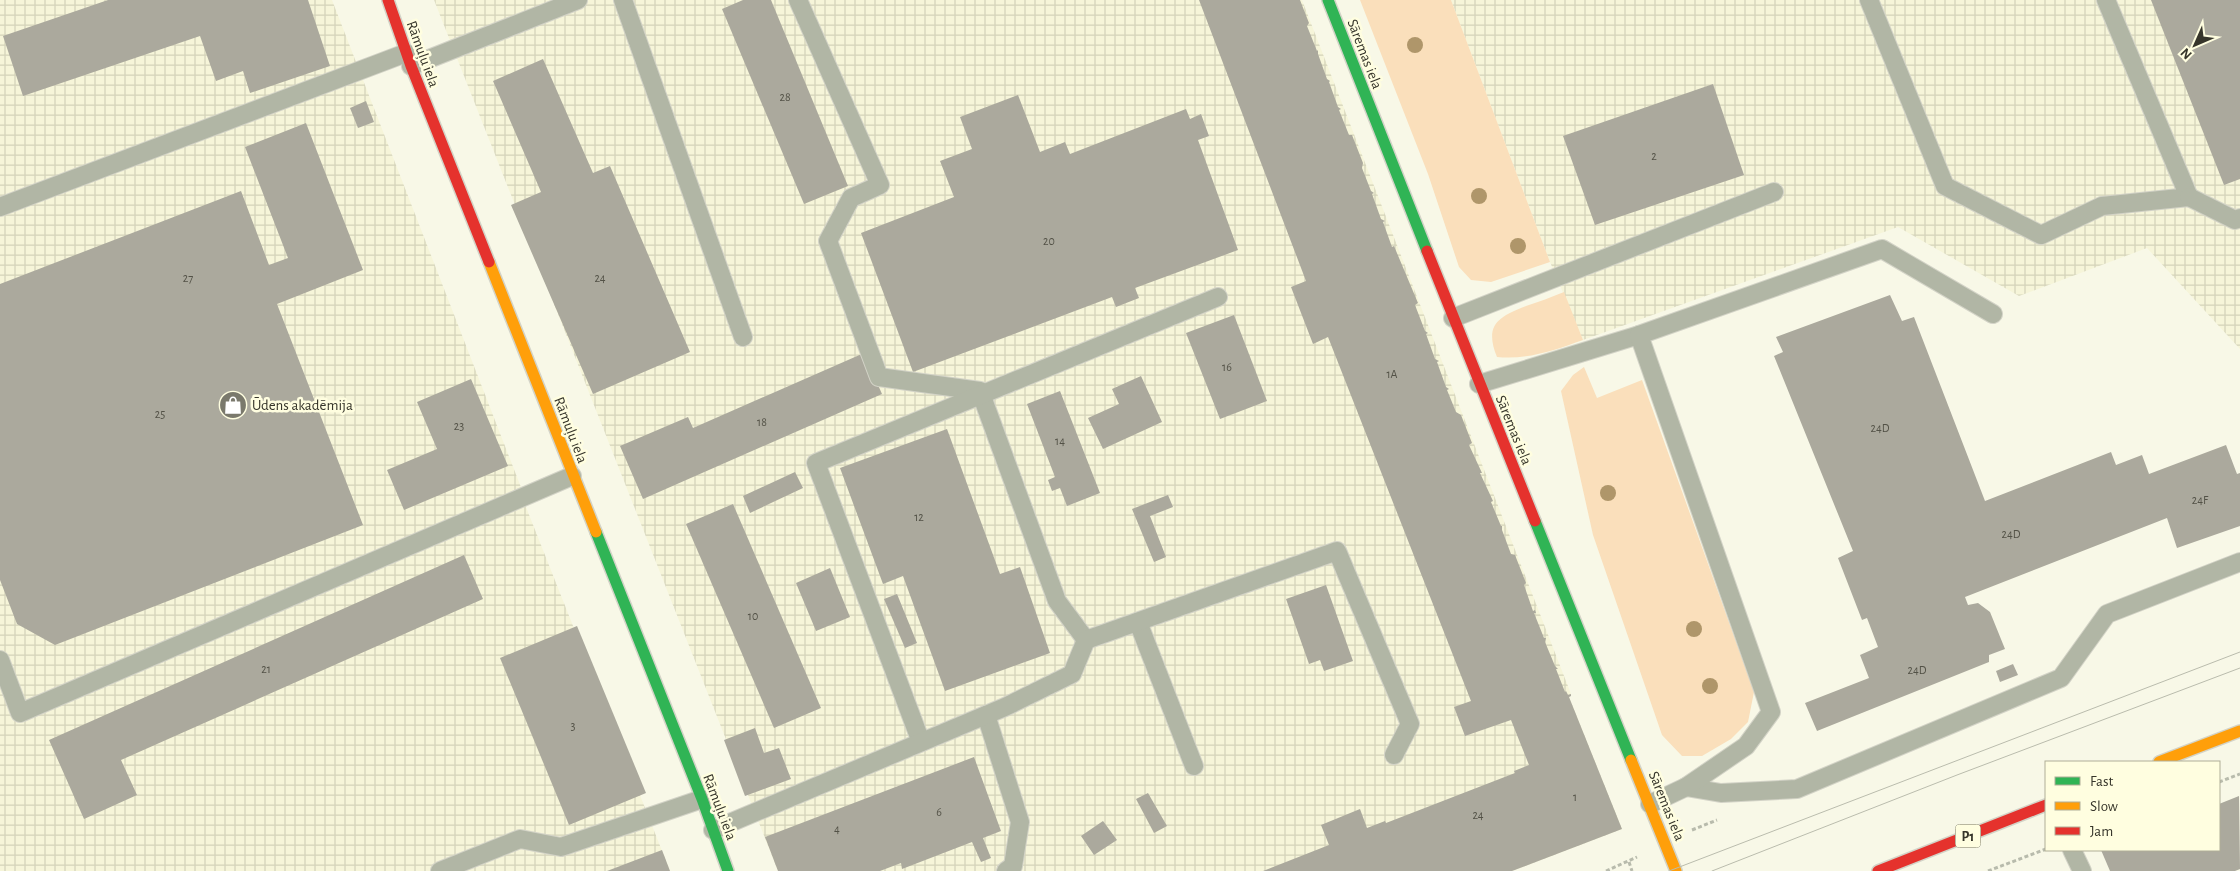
<svg xmlns="http://www.w3.org/2000/svg" width="2240" height="871" font-family="'Alegreya Sans',sans-serif">
  <style>
    .industrial { fill: url(#industrial-grid) }
    .green { fill: #fadfbb }
    .building { fill: #aba99d }
    .lines { fill: none; stroke-linecap: round; stroke-linejoin: round }
    .lane-casing { stroke: #d3d3c7; stroke-width: 20 }
    .fast-casing { stroke: #d3d3c7; stroke-width: 14 }
    .slow-casing { stroke: #d3d3c7; stroke-width: 14 }
    .jam-casing { stroke: #d3d3c7; stroke-width: 14 }
    .path { stroke: #b8bbac; stroke-width: 3; stroke-dasharray: 4 2.5; stroke-linecap: butt }
    .lane { stroke: #b1b6a5; stroke-width: 18 }
    .fast { stroke: #30b455; stroke-width: 11 }
    .slow { stroke: #ff9f0a; stroke-width: 11 }
    .jam { stroke: #e5322d; stroke-width: 11 }
    .tram { stroke: #babcad; stroke-width: 1 }
    .tree { fill: #af966a }
    .labels { text-anchor: middle; stroke-width: 5; stroke-linejoin: round; paint-order: stroke }
    .number-label { font-size: 12px; fill: #535247 }
    .shield { fill: #fffee0; stroke: #727161; stroke-width: 1 }
    .shield-label { font-size: 14px; font-weight: bold; fill: #36352a }
    .street-label { font-size: 15px; fill: #36352a; stroke: #fffee0 }
    .poi-label { font-size: 15px; fill: #36352a; stroke: #fffee0; text-anchor: start }
  </style>
  <defs>
    <pattern id="industrial-grid" width="8" height="8" patternUnits="userSpaceOnUse" patternTransform="scale(1.25)"><rect width="8" height="8" fill="#f6f5d9"/><path d="M0 4h8M4 0v8" fill="none" stroke="#d4d3ba"/></pattern>
  </defs>
  <rect width="100%" height="100%" fill="#f8f8e7"/>
  <g class="industrial">
    <polygon points="0,0 332,0 524,495 524,502 670,871 0,871"/>
    <polygon points="434,0 1302,0 1571,694 1569,697 1622,829 1512,871 778,871"/>
    <polygon points="1451,0 2240,0 2240,349 2147,248 2019,296 1898,227 1583,340 1550,262"/>
  </g>
  <g class="green">
    <polygon points="1360,0 1451,0 1550,262 1491,282 1471,280 1459,267 1428,174"/>
    <path d="M1564,292L1583,340C1555,350 1528,360 1497,357C1484,325 1498,317 1526,306C1539,302 1551,297 1564,292Z"/>
    <polygon points="1584,367 1597,398 1642,380 1754,692 1748,722 1731,739 1702,756 1682,756 1662,735 1593,535 1561,391 1573,375"/>
  </g>
  <g class="building">
    <polygon points="108,0 308,0 330,66 250,93 243,71 216,81 200,36 23,96 3,36"/>
    <polygon points="743,0 771,0 848,186 804,204 722,9"/>
    <polygon points="1199,0 1300,0 1309,23 1307,26 1317,51 1318,50 1318,54 1327,79 1330,81 1329,82 1338,107 1341,109 1339,110 1349,135 1352,135 1363,163 1362,168 1371,191 1374,193 1372,194 1381,219 1385,221 1383,222 1392,247 1394,246 1418,303 1415,305 1425,331 1428,333 1426,334 1435,359 1439,361 1437,362 1446,387 1449,389 1447,390 1456,412 1461,415 1472,443 1469,445 1482,473 1480,473 1493,501 1491,502 1501,526 1502,526 1502,530 1511,554 1515,555 1526,583 1524,585 1533,611 1535,610 1536,613 1534,613 1544,638 1546,638 1545,642 1555,666 1558,669 1556,669 1565,692 1566,691 1568,695 1571,694 1571,696 1569,697 1622,829 1512,871 1263,871 1329,845 1321,825 1360,809 1367,828 1385,821 1386,823 1515,773 1514,771 1529,765 1511,720 1465,736 1454,707 1471,701 1328,337 1313,344 1291,287 1306,281"/>
    <polygon points="2151,0 2240,0 2240,179 2224,185"/>
    <polygon points="543,59 593,173 610,166 690,352 593,394 511,205 541,192 493,81"/>
    <polygon points="1713,84 1744,175 1595,225 1563,136"/>
    <polygon points="1018,95 1040,152 1065,142 1070,154 1186,109 1190,119 1201,114 1209,136 1198,140 1238,250 1135,288 1139,298 1116,307 1112,297 913,372 861,233 954,197 940,161 972,149 960,117"/>
    <polygon points="366,101 374,122 358,128 350,108"/>
    <polygon points="306,123 363,270 277,304 363,525 55,645 17,624 0,580 0,284 241,191 269,265 288,258 245,147"/>
    <polygon points="1890,295 1902,321 1914,317 1985,501 2111,452 2116,465 2142,455 2149,474 2226,445 2237,474 2240,473 2240,526 2177,548 2167,518 1965,597 1968,605 1978,603 1990,612 2005,649 1989,655 1989,662 1817,731 1805,703 1869,678 1860,655 1878,647 1867,618 1862,620 1838,558 1853,551 1774,356 1783,352 1776,337"/>
    <polygon points="1234,315 1267,401 1220,419 1186,333"/>
    <polygon points="864,353 882,394 643,499 620,446 688,417 693,428"/>
    <polygon points="1141,376 1162,422 1103,449 1088,418 1119,404 1112,389"/>
    <polygon points="471,379 508,466 404,510 387,470 437,449 417,402"/>
    <polygon points="1060,391 1100,493 1067,506 1060,488 1052,491 1048,480 1055,477 1027,404"/>
    <polygon points="947,429 1000,574 1020,567 1050,653 945,691 903,576 883,584 840,468"/>
    <polygon points="795,472 803,488 750,513 743,496"/>
    <polygon points="1168,495 1173,507 1150,516 1166,557 1154,562 1132,509"/>
    <polygon points="733,504 821,708 774,728 686,524"/>
    <polygon points="464,555 483,599 121,760 137,795 84,819 49,740"/>
    <polygon points="830,568 850,617 816,631 796,583"/>
    <polygon points="1326,585 1353,661 1324,671 1320,660 1309,664 1286,599"/>
    <polygon points="897,594 917,643 905,648 884,599"/>
    <polygon points="577,626 646,793 569,825 500,658"/>
    <polygon points="2013,664 2018,675 2000,682 1996,671"/>
    <polygon points="755,728 764,753 779,748 791,779 745,796 724,740"/>
    <polygon points="974,757 1001,831 983,838 991,858 981,862 972,842 902,869 901,863 880,871 778,871 765,837"/>
    <polygon points="1148,793 1167,826 1154,833 1136,799"/>
    <polygon points="2239,796 2240,869 2235,871 2110,871 2101,850 2219,850 2219,804"/>
    <polygon points="1103,821 1117,840 1094,855 1081,836"/>
    <polygon points="662,850 670,871 607,871"/>
  </g>
  <g class="lines">
    <g class="lane-casing">
      <g id="lane">
        <polyline points="623,0 743,337"/>
        <polyline points="798,0 880,185 851,198 828,241 879,377 980,391 1057,601 1086,640"/>
        <polyline points="1869,0 1945,186 2041,235 2102,206 2189,197 2106,0"/>
        <polyline points="411,66 578,0"/>
        <polyline points="2189,197 2235,220 2240,218"/>
        <polyline points="0,207 406,53"/>
        <polyline points="1453,318 1774,192"/>
        <polyline points="1479,384 1639,335"/>
        <polyline points="1138,622 1194,766"/>
        <polyline points="0,660 20,713 572,476"/>
        <polyline points="986,715 1020,822 1013,866 1006,871"/>
        <polyline points="921,742 816,463 1218,297"/>
        <polyline points="1686,787 1721,793 1797,789 2061,678 2107,614 2240,562"/>
        <polyline points="1650,804 1686,787 1746,746 1771,712 1639,335 1882,249 1993,314"/>
        <polyline points="713,830 1005,707 1072,674 1086,640 1337,551 1410,724 1394,755"/>
        <polyline points="2072,850 2082,871"/>
        <polyline points="440,871 520,839 561,847 702,799"/>
      </g>
    </g>
    <g class="fast-casing">
      <g id="fast">
        <polyline points="1328,0 1427,251"/>
        <polyline points="1535,521 1631,760"/>
        <polyline points="596,532 702,799 728,871"/>
      </g>
    </g>
    <g class="slow-casing">
      <g id="slow">
        <polyline points="489,262 596,532"/>
        <polyline points="1631,760 1676,871"/>
        <polyline points="2159,762 2240,731"/>
      </g>
    </g>
    <g class="jam-casing">
      <g id="jam">
        <polyline points="388,0 411,66 489,262"/>
        <polyline points="1427,251 1535,521"/>
        <polyline points="1878,871 2046,805"/>
      </g>
    </g>
    <g class="path">
      <polyline points="2219,782 2240,774"/>
      <polyline points="1692,830 1717,820"/>
      <polyline points="1629,862 1632,871"/>
      <polyline points="1606,871 1637,857"/>
      <polyline points="1988,871 2046,849"/>
    </g>
    <use href="#lane" class="lane"/>
    <use href="#fast" class="fast"/>
    <use href="#slow" class="slow"/>
    <use href="#jam" class="jam"/>
    <g class="tram">
      <polyline points="1669,871 2240,652"/>
      <polyline points="1712,871 1957,775 2240,668"/>
    </g>
  </g>
  <g class="tree">
    <circle cx="1415" cy="45" r="8"/>
    <circle cx="1479" cy="196" r="8"/>
    <circle cx="1518" cy="246" r="8"/>
    <circle cx="1608" cy="493" r="8"/>
    <circle cx="1694" cy="629" r="8"/>
    <circle cx="1710" cy="686" r="8"/>
  </g>
  <defs>
    <g id="shop-disc" transform="scale(1.4375)"><circle r="9.5" fill="#7a796c" stroke="#fffee0"/><path d="M-5-2.5h2.3a2.7 3.5 0 0 1 5.4 0H5L5.5 6h-11ZM-1.5-2.5h3a1.5 2.3 0 0 0-3 0Z" fill="#fff"/></g>
  </defs>
  <g fill-rule="evenodd">
    <use href="#shop-disc" x="233" y="405"/>
  </g>
  <g class="labels">
    <g class="number-label">
      <text x="785" y="101">28</text>
      <text x="1654" y="160">2</text>
      <text x="1049" y="245">20</text>
      <text x="188" y="282">27</text>
      <text x="600" y="282">24</text>
      <text x="1227" y="371">16</text>
      <text x="1392" y="378">1A</text>
      <text x="160" y="418">25</text>
      <text x="762" y="426">18</text>
      <text x="459" y="430">23</text>
      <text x="1880" y="432">24D</text>
      <text x="1060" y="445">14</text>
      <text x="2200" y="504">24F</text>
      <text x="919" y="521">12</text>
      <text x="2011" y="538">24D</text>
      <text x="753" y="620">10</text>
      <text x="266" y="673">21</text>
      <text x="1917" y="674">24D</text>
      <text x="573" y="730">3</text>
      <text x="1575" y="801">1</text>
      <text x="939" y="816">6</text>
      <text x="1478" y="819">24</text>
      <text x="837" y="833">4</text>
    </g>
    <rect class="shield" x="1955.5" y="824.5" width="25" height="23" rx="4"/>
    <g class="shield-label">
      <text x="1968" y="841">P1</text>
    </g>
    <g class="street-label">
      <text transform="translate(423 54) rotate(70)" y="5">Rāmuļu iela</text>
      <text transform="translate(1365 54) rotate(69)" y="5">Sāremas iela</text>
      <text transform="translate(571 430) rotate(69)" y="5">Rāmuļu iela</text>
      <text transform="translate(1514 430) rotate(68)" y="5">Sāremas iela</text>
      <text transform="translate(1667 806) rotate(68)" y="5">Sāremas iela</text>
      <text transform="translate(720 807) rotate(69)" y="5">Rāmuļu iela</text>
    </g>
    <g class="poi-label">
      <text x="252" y="410">Ūdens akadēmija</text>
    </g>
  </g>
  <rect x="2045" y="761" width="175" height="90" fill="#fffee0" stroke="#afae97"/>
  <rect x="2055" y="777" width="25" height="8" fill="#30b455" stroke="#afae97"/>
  <text x="2090" y="786" font-size="15" fill="#36352a">Fast</text>
  <rect x="2055" y="802" width="25" height="8" fill="#ff9f0a" stroke="#afae97"/>
  <text x="2090" y="811" font-size="15" fill="#36352a">Slow</text>
  <rect x="2055" y="827" width="25" height="8" fill="#e5322d" stroke="#afae97"/>
  <text x="2090" y="836" font-size="15" fill="#36352a">Jam</text>
  <g transform="translate(2195 45) rotate(225)" stroke="#fffee0" stroke-width="4" paint-order="stroke">
  <path d="M0-4L9 19L0 12L-9 19Z" fill="#36352a"/>
  <text y="-8" font-size="14" font-weight="bold" text-anchor="middle" fill="#36352a">N</text>
  </g>
</svg>
